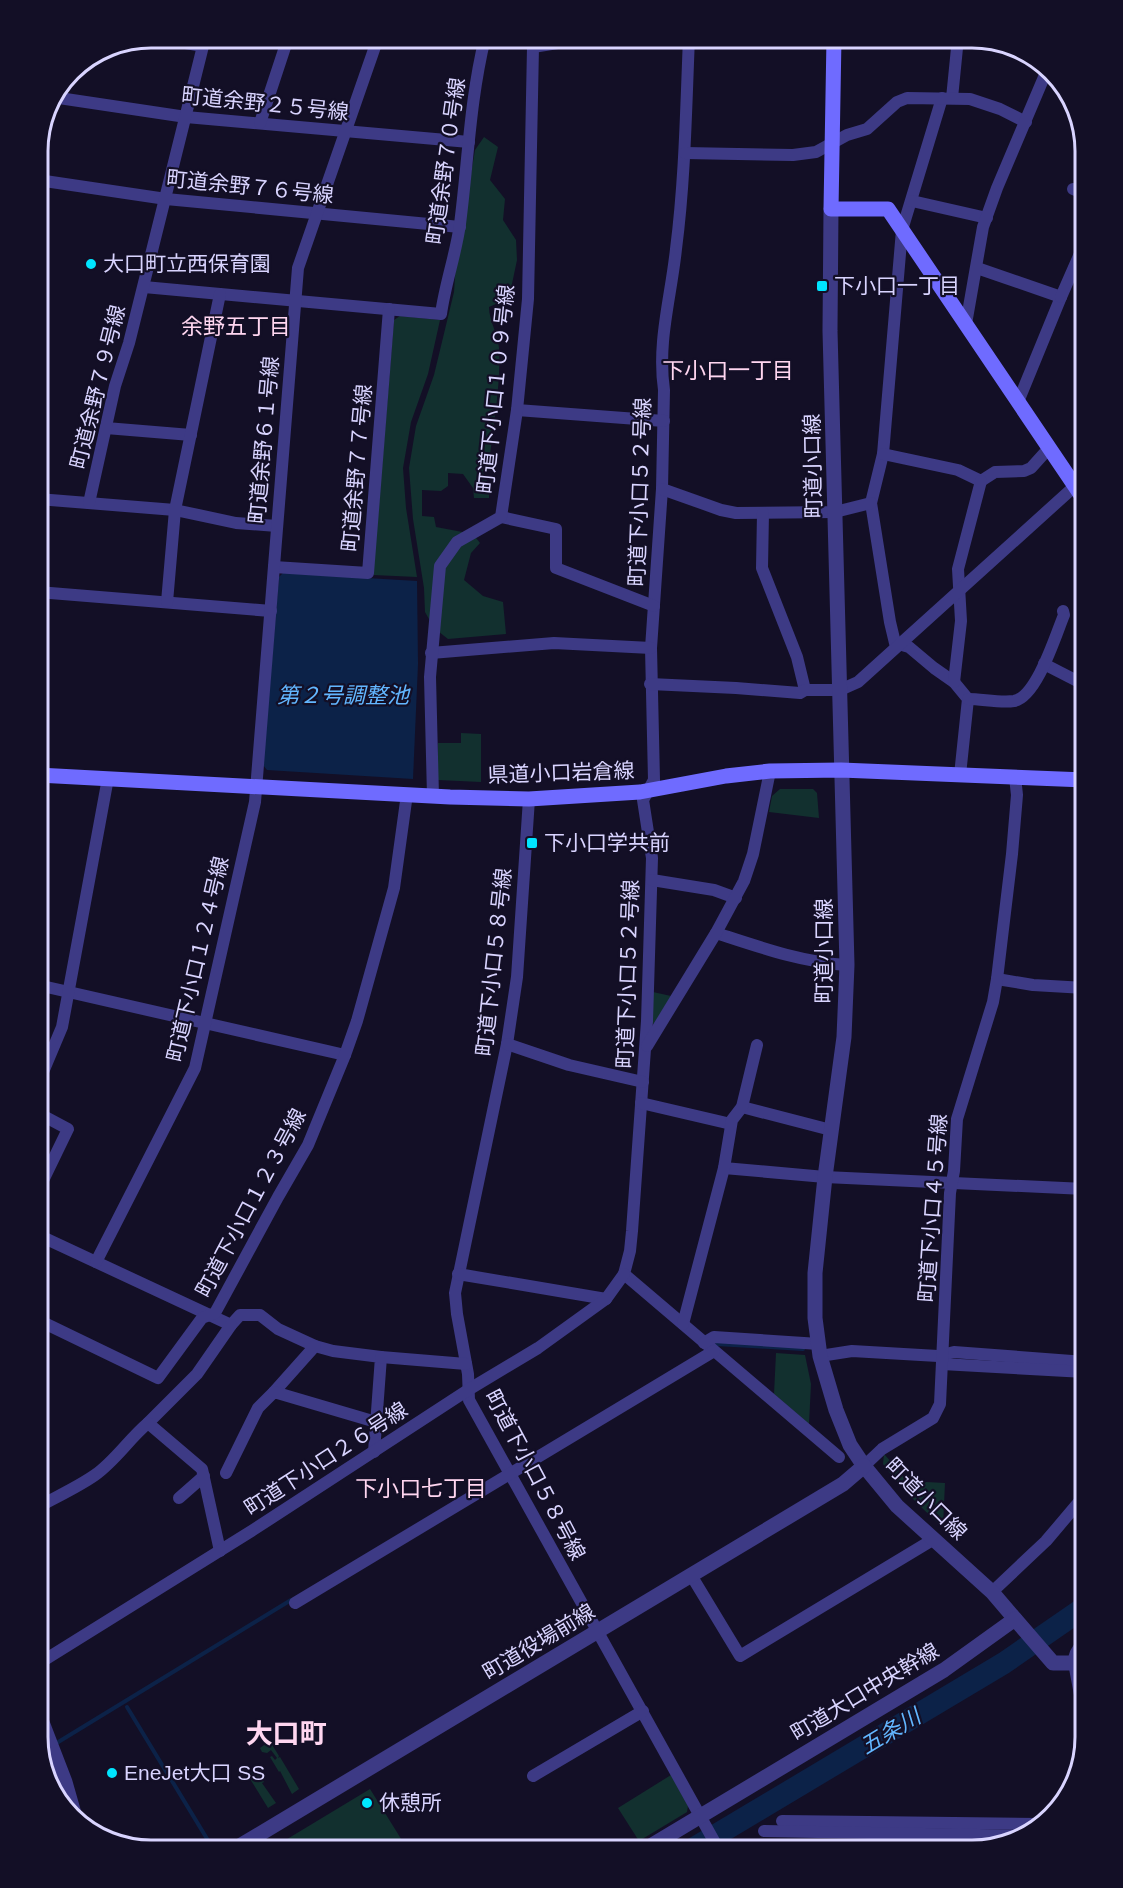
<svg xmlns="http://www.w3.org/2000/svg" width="1123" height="1888" font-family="Helvetica,'Noto Sans JP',sans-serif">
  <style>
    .green { fill: #12302f }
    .water { fill: #0c2248 }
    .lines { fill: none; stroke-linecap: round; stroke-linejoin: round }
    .stream { stroke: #0c2248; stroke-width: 4 }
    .river { stroke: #0c2248; stroke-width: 22 }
    .minor { stroke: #3d3a85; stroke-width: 12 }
    .tertiary { stroke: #3d3a85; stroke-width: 15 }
    .secondary { stroke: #6f6bff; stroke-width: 15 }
    .poi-dot { fill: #00e5ff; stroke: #130f26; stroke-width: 2 }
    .labels { text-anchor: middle; stroke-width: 4.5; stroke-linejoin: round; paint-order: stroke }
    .street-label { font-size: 21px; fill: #d9d4ff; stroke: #130f26 }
    .poi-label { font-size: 21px; fill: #d9d4ff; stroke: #130f26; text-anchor: start }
    .neighbourhood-label { font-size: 22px; fill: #ffd6f0; stroke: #130f26 }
    .water-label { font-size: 22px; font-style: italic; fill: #62b6ff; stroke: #130f26 }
    .district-label { font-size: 27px; font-weight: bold; fill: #ffd6f0; stroke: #130f26 }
    .rim { fill: none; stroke: #d9d4ff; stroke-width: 3 }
  </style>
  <rect width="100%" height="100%" fill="#130f26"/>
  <g class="green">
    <path d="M484,137L498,147L490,180L505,199L503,220L516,240L517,260L509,298L489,307C489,321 498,334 499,348C501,386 493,426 489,464L483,472L489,486V498H474L473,488L463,474L448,473V486L441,491L422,490V516L434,517L436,527L473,534L480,543L471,553L464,580L483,596L503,602L506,634L448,639L434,628L425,612L424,588L413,519L409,468L416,426L434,375L454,292L456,262L475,150Z"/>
    <polygon points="400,316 440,320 428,374 411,422 403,468 406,508 417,577 373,575 394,320"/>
    <polygon points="461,733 481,734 481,782 438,780 438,743 461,743"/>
    <polygon points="780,789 813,789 817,793 819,818 769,812 772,796"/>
    <polygon points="653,992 671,996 654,1024 652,1023"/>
    <polygon points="776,1353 805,1355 811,1384 809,1424 774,1394"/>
    <path d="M884,1454L908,1481L945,1483L943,1527C921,1508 901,1488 883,1464Z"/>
    <polygon points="267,1743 271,1743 279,1756 278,1758 280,1757 299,1789 292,1794 280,1771 279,1772 270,1757 272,1756 275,1760 277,1758 271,1750 267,1753 262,1752 260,1748"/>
    <polygon points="257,1769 260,1771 259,1774 264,1782 262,1783 276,1803 268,1808 247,1774"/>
    <polygon points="671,1775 688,1806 687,1812 639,1841 618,1808"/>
    <polygon points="370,1789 408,1850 269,1850"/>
  </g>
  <polygon class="water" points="283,573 417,581 418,664 413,779 267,770 263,765 279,577"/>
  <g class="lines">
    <g class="stream">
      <polyline points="712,1347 717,1344 803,1349"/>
      <polyline points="127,1707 167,1773"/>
      <polyline points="55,1744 291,1600"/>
      <polyline points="41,1752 48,1748"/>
      <polyline points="169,1776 209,1842"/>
    </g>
    <polyline class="river" points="691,1850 1004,1663 1085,1607"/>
    <g class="minor">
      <polyline points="156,38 203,46"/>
      <path d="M689,38C686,108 685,179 676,249C671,297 657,342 664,390L662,489L651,648L654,780L643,800L652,858L647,1021L632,1231L630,1251L624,1274L839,1457"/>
      <polyline points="59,98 186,117 469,142"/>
      <polyline points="942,98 902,230 883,454 871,503 890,622 895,643 909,647 934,668 954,682 968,699 960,775"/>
      <polyline points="952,98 958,38"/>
      <polyline points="260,123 288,38"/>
      <polyline points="685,153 793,155 816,152 847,135 867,129 897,102 907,98 970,99 1000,109 1026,122"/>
      <polyline points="38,180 166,199 460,227"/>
      <polyline points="1073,189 1085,194"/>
      <polyline points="912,201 987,218"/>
      <polyline points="977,268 1061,297 1018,402"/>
      <path d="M144,287L441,314C445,284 456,254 460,224C468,162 470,99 485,38"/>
      <polyline points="1061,297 1082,249 1085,252"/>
      <polyline points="966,324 983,227 997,188 1047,70"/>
      <polyline points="517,410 664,421"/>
      <polyline points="106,428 191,435"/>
      <polyline points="883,454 958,470 981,481 995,472 1024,471 1031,468 1049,448"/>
      <polyline points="662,489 721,510 736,513 835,512 871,503"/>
      <polyline points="38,499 175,510 236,523 277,526"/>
      <polyline points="89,503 115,386 129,343 203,46 207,38"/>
      <polyline points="763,513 762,568 797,657 805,690"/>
      <polyline points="501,517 556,529 556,568 654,606"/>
      <polyline points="274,567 368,573 389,309"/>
      <polyline points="38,592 271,611"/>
      <polyline points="167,602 175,510 220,294"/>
      <polyline points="431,653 554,643 651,648"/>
      <polyline points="1044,664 1085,685"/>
      <polyline points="954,682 961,621 958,569 981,481"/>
      <polyline points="650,684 736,688 800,693 805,690 840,690 858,682 1085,477"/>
      <path d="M968,699C982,699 1000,703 1014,701C1037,697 1056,634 1064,615L1063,611"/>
      <polyline points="433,796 430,677 440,566 457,542 501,517 517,410 528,299 533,47 588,38"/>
      <polyline points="529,799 517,977 507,1044 455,1293 457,1314 468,1374 469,1400 719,1850"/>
      <polyline points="652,880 714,890 736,898"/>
      <path d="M716,933C759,947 801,962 847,965"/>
      <polyline points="997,979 1033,985 1085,988"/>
      <polyline points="38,985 345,1055"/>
      <polyline points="507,1044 569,1065 643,1082"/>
      <polyline points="647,1046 716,933 744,881 753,854 770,771"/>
      <polyline points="38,1084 62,1027 108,778"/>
      <polyline points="641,1103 731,1124"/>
      <polyline points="742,1107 831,1130"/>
      <polyline points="724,1168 825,1177 1085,1189"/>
      <polyline points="38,1191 68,1129 38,1113"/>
      <polyline points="38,1235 231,1325 240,1315 260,1315 278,1329 315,1346 333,1351 381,1357 374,1452"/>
      <polyline points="96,1262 195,1068 255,802 298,268 378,38"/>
      <polyline points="458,1274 606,1299"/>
      <polyline points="38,1320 158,1378 202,1318 215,1313 278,1197 308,1145 345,1055 357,1021 394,888 407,794"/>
      <polyline points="683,1324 724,1168 732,1120 742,1107 757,1045"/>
      <polyline points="704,1343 714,1337 819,1344"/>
      <polyline points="820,1356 852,1351 938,1356 954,1352 1085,1362"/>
      <polyline points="381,1357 466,1364"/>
      <polyline points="942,1364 1085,1372"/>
      <polyline points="274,1392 315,1346"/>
      <polyline points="148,1423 197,1374 231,1325"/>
      <polyline points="864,1466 882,1449 933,1418 940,1404 950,1193 954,1171 957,1119 993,1002 997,979 1012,854 1017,795 1015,777"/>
      <polyline points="226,1473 258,1408 274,1392 376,1422"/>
      <polyline points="179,1498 204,1476"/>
      <path d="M38,1507C56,1497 78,1487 95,1475C115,1461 129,1439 148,1423L202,1469L220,1551"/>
      <polyline points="691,1575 740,1656 934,1539"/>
      <polyline points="992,1592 1046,1541 1085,1495"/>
      <polyline points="295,1603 714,1351"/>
      <polyline points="38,1664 253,1530 468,1390 538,1348 606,1299 624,1274"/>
      <polyline points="1084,1743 1084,1716 1074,1663 1085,1663"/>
      <polyline points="533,1776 643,1711"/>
      <polyline points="782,1821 1039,1824"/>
      <polyline points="764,1831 1026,1836"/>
    </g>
    <g class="tertiary">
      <polyline points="831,209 830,331 847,965 844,1037 825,1177 815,1273 815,1318 820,1356 836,1410 850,1445 864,1466 897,1506 992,1592 1015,1619"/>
      <polyline points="38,1712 65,1782 75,1817"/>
      <polyline points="233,1850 843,1484 864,1466"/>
      <polyline points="644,1850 944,1670 1015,1619 1053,1663 1074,1663 1077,1654 1085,1641"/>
    </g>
    <g class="secondary">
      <polyline points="834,38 831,209 888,209 1085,501"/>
      <polyline points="38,775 450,797 529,799 640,792 726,776 770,771 841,770 1085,780"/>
    </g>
  </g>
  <g class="poi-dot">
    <circle cx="91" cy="264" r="6"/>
    <rect x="816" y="280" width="12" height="12" rx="3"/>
    <rect x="526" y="837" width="12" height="12" rx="3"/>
    <circle cx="112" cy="1773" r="6"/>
    <circle cx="367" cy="1803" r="6"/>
  </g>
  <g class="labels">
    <g class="street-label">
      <text transform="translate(265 104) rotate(6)" y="7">町道余野２５号線</text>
      <text transform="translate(446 161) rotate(-82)" y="7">町道余野７０号線</text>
      <text transform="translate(250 187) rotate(6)" y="7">町道余野７６号線</text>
      <text transform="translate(98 387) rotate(-76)" y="7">町道余野７９号線</text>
      <text transform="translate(496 389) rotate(-84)" y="7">町道下小口１０９号線</text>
      <text transform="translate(264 440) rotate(-85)" y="7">町道余野６１号線</text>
      <text transform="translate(813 466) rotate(-91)" y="7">町道小口線</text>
      <text transform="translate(357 468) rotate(-85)" y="7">町道余野７７号線</text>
      <text transform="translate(640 492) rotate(-88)" y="7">町道下小口５２号線</text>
      <text transform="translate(561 773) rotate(-2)" y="7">県道小口岩倉線</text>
      <text transform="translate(824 951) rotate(-90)" y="7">町道小口線</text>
      <text transform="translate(198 959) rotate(-77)" y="7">町道下小口１２４号線</text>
      <text transform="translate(494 962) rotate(-84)" y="7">町道下小口５８号線</text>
      <text transform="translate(628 974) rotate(-88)" y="7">町道下小口５２号線</text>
      <text transform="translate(251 1203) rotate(-62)" y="7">町道下小口１２３号線</text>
      <text transform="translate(933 1208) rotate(-86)" y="7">町道下小口４５号線</text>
      <text transform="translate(326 1459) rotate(-33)" y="7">町道下小口２６号線</text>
      <text transform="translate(535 1475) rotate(62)" y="7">町道下小口５８号線</text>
      <text transform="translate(926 1499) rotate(45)" y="7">町道小口線</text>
      <text transform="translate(539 1642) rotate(-31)" y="7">町道役場前線</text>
      <text transform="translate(865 1692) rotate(-31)" y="7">町道大口中央幹線</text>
    </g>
    <g class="poi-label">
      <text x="103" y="271">大口町立西保育園</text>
      <text x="834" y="293">下小口一丁目</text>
      <text x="544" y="850">下小口学共前</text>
      <text x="124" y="1780">EneJet大口 SS</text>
      <text x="379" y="1810">休憩所</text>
    </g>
    <g class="neighbourhood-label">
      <text x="236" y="334">余野五丁目</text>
      <text x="728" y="378">下小口一丁目</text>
      <text x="421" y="1496">下小口七丁目</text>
    </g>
    <g class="water-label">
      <text x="343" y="703">第２号調整池</text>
      <text transform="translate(890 1731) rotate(-31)" y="8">五条川</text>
    </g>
    <g class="district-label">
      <text x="286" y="1743">大口町</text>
    </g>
  </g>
  <path d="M0 0H1123V1888H0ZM151 48H972A103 103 0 0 1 1075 151V1737A103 103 0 0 1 972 1840H151A103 103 0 0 1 48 1737V151A103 103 0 0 1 151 48Z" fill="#130f26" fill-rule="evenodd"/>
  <path class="rim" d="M151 48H972A103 103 0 0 1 1075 151V1737A103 103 0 0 1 972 1840H151A103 103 0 0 1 48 1737V151A103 103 0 0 1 151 48Z"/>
</svg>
